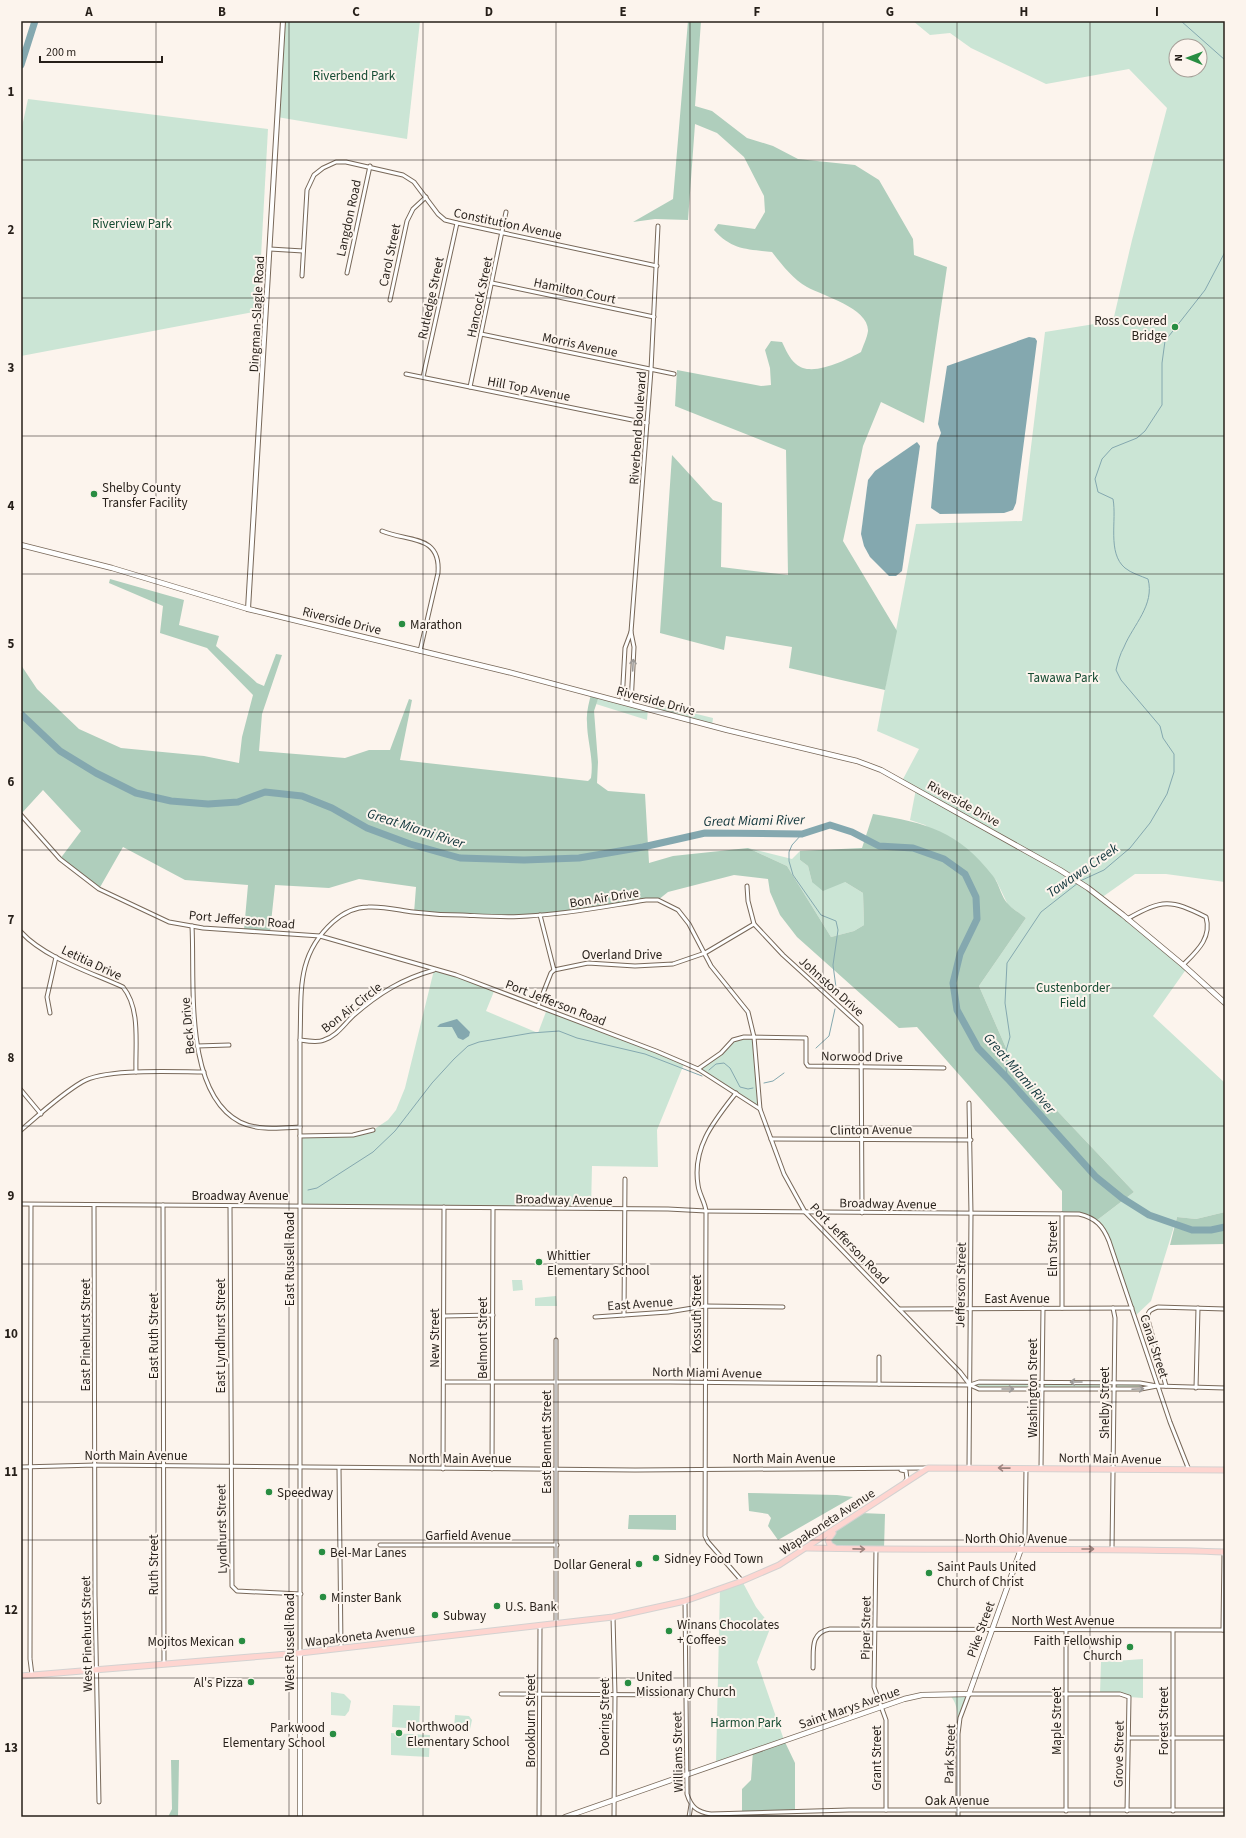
<svg xmlns="http://www.w3.org/2000/svg" width="1246" height="1838" font-family="'Source Sans 3',sans-serif">
<style>
.green{fill:#cbe5d5;fill-rule:evenodd}
.forest{fill:#afcebc}
.water{fill:#84a8af}
.lines{fill:none;stroke-linecap:round;stroke-linejoin:round}
.stream{stroke:#84a8af;stroke-width:1}
.river{stroke:#84a8af;stroke-width:7}
.minor-casing{stroke:#786859;stroke-width:5}
.tertiary-casing{stroke:#786859;stroke-width:6}
.secondary-casing{stroke:#786859;stroke-width:6}
.primary-casing{stroke:#d4d2d1;stroke-width:7}
.minor{stroke:#fff;stroke-width:3}
.tertiary{stroke:#fff;stroke-width:4}
.secondary{stroke:#fff;stroke-width:4.5}
.primary{stroke:#fed5d0;stroke-width:5}
.oneway{stroke:#9d9a98}
.oneway2{stroke:#9d837e}
.grid{fill:none;stroke:#261f19;stroke-width:1;stroke-opacity:0.55}
.poi-dot{fill:#288d42;stroke:#fcf4ed;stroke-width:1.5}
.labels{text-anchor:middle;stroke-width:4;stroke-linejoin:round;paint-order:stroke}
.park-label{font-size:13px;fill:#154b32;stroke:#fcf4ed}
.street-label{font-size:13px;fill:#261f19;stroke:#fcf4ed}
.poi-label{font-size:13px;fill:#261f19;stroke:#fcf4ed;text-anchor:start}
.water-label{font-size:14px;font-style:italic;fill:#0f343a;stroke:#fcf4ed}
.neatline{fill:none;stroke:#261f19;stroke-width:1.5}
.grid-label{font-size:13px;text-anchor:middle;font-weight:bold;fill:#261f19}
</style>
<rect width="100%" height="100%" fill="#fcf4ed"/>
<!-- green -->
<g class="green">
<path d="M283 21H420L407 139 277 117Z"/>
<path d="M913 21H1225V882L1166 874H1135L1101 898 1187 968 1153 1016 1225 1083V1212L1196 1219 1177 1217 1151 1301 1134 1317 1109 1241 1096 1221 1134 1192 1013 1064 979 986 1026 918 1008 905 996 880 925 825 910 820 916 789 902 781 919 749 877 731 916 524 1022 521 1045 332 1113 321 1132 240 1167 108 1129 69 1046 84 971 48 950 33 930 35ZM1176 46H1200V70H1176Z"/>
<path d="M28 99 268 129 258 311 21 356V131Z"/>
<path d="M599 696 648 709 647 720 596 704Z"/>
<path d="M656 704 713 718 712 726 655 711Z"/>
<path d="M748 848 792 859 800 851V860L808 866 812 882H845L863 893 864 925 854 931 831 937 787 866Z"/>
<path d="M434 970 456 975 495 989 486 1011 538 1033 547 1009 684 1064 657 1130 658 1167 592 1166 591 1209 299 1206 300 1136 353 1135 373 1130 388 1120 396 1110 405 1088Z"/>
<path d="M744 1037H754L760 1109 698 1069 721 1053 733 1040Z"/>
<path d="M512 1280H522L523 1290 513 1291Z"/>
<path d="M556 1296 557 1306H535V1298Z"/>
<path d="M979 1382H1114L1157 1386 1141 1389H979L970 1385Z"/>
<path d="M742 1581 756 1607 771 1626 757 1662 784 1740 716 1764 720 1589Z"/>
<path d="M1143 1659V1698L1129 1697 1125 1694H1100L1101 1662Z"/>
<path d="M331 1692 344 1694 351 1701 349 1711 345 1716 331 1715Z"/>
<path d="M948 1694H969L960 1718 958 1734C957 1720 960 1703 948 1694Z"/>
<path d="M393 1705 420 1706 419 1729 392 1727Z"/>
<path d="M455 1715 469 1716 472 1720 470 1729H454Z"/>
<path d="M391 1733 430 1735 429 1757 391 1755Z"/>
</g>
<!-- forest -->
<g class="forest">
<path d="M688 21H701L695 106 712 111 747 138 773 146 798 159 855 165 879 180 913 239 914 255 947 267 924 423 881 402 863 446 843 541 897 631 885 690 789 668 792 647 726 636 724 650 660 633 672 455 713 500 722 503 721 567 788 575 786 450 675 406 677 370 761 386 771 385 770 368 765 350 771 341 782 342C786 350 789 358 796 364 811 378 846 360 861 352 863 346 867 338 868 331 869 308 823 296 807 287 793 279 782 265 772 252 746 249 732 250 714 230L718 224 755 229 765 212 764 196 744 157 717 133 695 124 688 220 655 219 633 222 673 199Z"/>
<path d="M110 579 184 600 179 625 219 636 216 646 257 683 264 686 276 654 282 655 262 714 259 751 345 758 369 750H390L409 699 412 700 400 760 588 781 591 778C594 758 587 741 587 722 586 713 589 703 591 694L599 696 594 711 598 762 597 783 608 791 645 794 649 863 673 856 748 848 787 866 831 937 854 931 864 925 863 893 845 882 823 891 812 882 808 866 800 860V851L862 848 873 814C927 823 958 831 993 876 1000 885 1001 898 1009 905 1014 910 1021 914 1026 918L979 986 1013 1064 1134 1192 1096 1221 1088 1216 1062 1214V1191L917 1027 899 1028 797 937 780 915 770 892 768 879 734 875 668 892 658 900H646L527 916 414 913 416 887 359 879 329 888 275 885 270 932 244 930 248 885 185 880 123 847 99 889 60 859 81 831 43 790 21 814V665L37 689 79 729 121 748 204 756 239 763 242 737 253 695 207 648 160 633 163 606 109 583Z"/>
<path d="M1225 1212V1244L1170 1245 1177 1217 1196 1219Z"/>
<path d="M748 1493 837 1495 853 1497 778 1540 768 1526 771 1518 768 1514 749 1511Z"/>
<path d="M861 1513 885 1514 884 1549 832 1547 829 1538 836 1529Z"/>
<path d="M629 1515H676V1530L628 1529Z"/>
<path d="M784 1740 795 1763V1811L742 1813V1789L751 1780 753 1751Z"/>
<path d="M171 1760H179L178 1817H168L172 1809Z"/>
</g>
<!-- water -->
<g class="water">
<path d="M1029 337 1035 338 1037 341 1016 503 1013 510 1004 513 940 514 931 508 937 443 941 433 938 424 947 366Z"/>
<path d="M917 442 920 446 902 571 896 576H889L870 557 864 546 861 534 868 480 875 471Z"/>
<path d="M457 1019 470 1032 469 1036 463 1040 458 1038 452 1027H437L440 1024Z"/>
</g>
<g class="lines">
<!-- stream -->
<g class="stream">
<path d="M1181 21 1225 60"/>
<path d="M802 834 792 845 789 852V861L793 875 821 915 836 921 838 930 833 965 837 995"/>
<path d="M1080 881 1104 870 1130 848 1150 823 1167 794 1174 772V754L1163 738 1160 726 1121 680 1116 670C1118 662 1120 654 1124 647 1133 625 1155 605 1148 579 1141 576 1131 573 1125 568 1107 553 1117 520 1113 499L1098 492 1095 479 1102 459 1112 448 1137 438 1145 431 1162 405V363L1165 341 1205 290 1225 252"/>
<path d="M816 1048 829 1036 835 1009"/>
<path d="M709 1070 716 1064 724 1063 730 1068 740 1087 748 1089 753 1088"/>
<path d="M1008 1079 1004 1058 1010 1037 1005 1003 1007 963 1041 912 1078 883"/>
<path d="M764 1083 773 1081 784 1073"/>
<path d="M308 1190 317 1188 373 1152 395 1131 432 1083 454 1059 468 1046 479 1042 531 1033 559 1031 577 1038 645 1054 702 1076"/>
</g>
<!-- river -->
<g class="river">
<path d="M21 65 35 21"/>
<path d="M21 714 60 751 96 773 136 793 171 801 208 804 238 802 265 792 302 796 332 808 367 828 410 844 460 858 524 860 579 858 643 847 705 833 802 834 830 825 852 832 879 846 913 848 944 859 965 874 976 897 977 919 960 954 953 983 957 1010 978 1048 1008 1079 1096 1177 1122 1198 1149 1215 1192 1230H1211L1225 1227"/>
</g>
<!-- minor casing -->
<g class="minor-casing">
<g id="minor">
<path d="M270 249 303 251"/>
<path d="M347 273 370 166"/>
<path d="M302 276 307 190 314 175 323 168 336 162H346L403 175 414 182 438 214 445 220 457 223 657 266"/>
<path d="M492 283 654 317"/>
<path d="M390 300 407 221 413 209 426 197"/>
<path d="M481 334 674 374"/>
<path d="M406 374 647 423"/>
<path d="M423 377 457 223"/>
<path d="M470 387 506 212"/>
<path d="M382 531C408 542 441 534 438 573L420 651"/>
<path d="M631 632 651 370 658 226"/>
<path d="M622 702 625 648 631 632 634 647 631 704"/>
<path d="M21 815 60 859 99 889 169 922 203 928 320 936 456 975 656 1051 698 1069 760 1109 784 1174 805 1212 960 1372 970 1385"/>
<path d="M747 886 748 901 754 924 783 955 861 1026 862 1213"/>
<path d="M1127 919C1163 899 1170 899 1206 917 1212 938 1197 951 1183 965"/>
<path d="M192 926C195 981 183 1092 240 1122 258 1131 281 1128 300 1127"/>
<path d="M21 932C45 958 90 972 123 987 141 1009 135 1045 136 1072"/>
<path d="M554 970 588 963 635 966 673 964 705 953 754 924"/>
<path d="M538 1006 551 973 554 970 540 915"/>
<path d="M50 1013 47 997 56 957"/>
<path d="M300 1040C307 1041 318 1043 324 1040 337 1036 344 1024 354 1015 379 993 402 979 434 970"/>
<path d="M197 1046 229 1045"/>
<path d="M698 1069 721 1053 733 1040 744 1037 806 1038V1063L808 1066 944 1068"/>
<path d="M21 1090 41 1114"/>
<path d="M736 1093C714 1121 692 1147 698 1185 699 1194 705 1202 706 1211L705 1536 708 1542 742 1581"/>
<path d="M21 1130C40 1114 60 1095 82 1082 105 1068 175 1072 204 1072"/>
<path d="M300 1136 353 1135 373 1130"/>
<path d="M771 1139 971 1140"/>
<path d="M21 1204 668 1209 706 1211 1079 1214C1096 1218 1103 1226 1109 1241L1170 1422 1189 1470"/>
<path d="M31 1205 30 1659 32 1675"/>
<path d="M94 1205 95 1596 99 1802"/>
<path d="M163 1205 164 1664"/>
<path d="M230 1206 232 1586 237 1591 301 1594"/>
<path d="M1062 1214V1308"/>
<path d="M899 1309 1132 1308"/>
<path d="M624 1315 625 1179"/>
<path d="M444 1316 493 1315"/>
<path d="M595 1317 668 1312 705 1306 783 1307"/>
<path d="M556 1340V1624"/>
<path d="M444 1382H670L970 1385 979 1389H1141L1157 1386"/>
<path d="M879 1384V1357"/>
<path d="M970 1385 979 1382 1140 1383 1157 1386 1225 1388"/>
<path d="M1166 1386 1148 1320C1147 1311 1150 1310 1158 1307L1225 1309"/>
<path d="M1196 1388 1198 1308"/>
<path d="M21 1467 96 1465 635 1470 927 1468"/>
<path d="M339 1468 341 1648"/>
<path d="M969 1468 971 1214 969 1103"/>
<path d="M1041 1468 1043 1308"/>
<path d="M443 1469 444 1207"/>
<path d="M492 1469 493 1208"/>
<path d="M901 1470 906 1471 907 1479 905 1482"/>
<path d="M380 1545H557"/>
<path d="M876 1549 874 1687 886 1720V1810"/>
<path d="M1021 1549 1025 1537 1026 1469"/>
<path d="M1112 1549 1115 1318 1113 1308"/>
<path d="M685 1601 687 1794C691 1807 697 1812 711 1814L849 1810H1225"/>
<path d="M613 1617 615 1695 614 1817"/>
<path d="M1223 1630 1224 1552"/>
<path d="M300 1653V1040C302 994 295 956 333 922 342 914 355 907 368 907 383 906 398 910 413 912 429 914 446 915 462 915 483 916 506 918 528 916 568 914 607 906 646 900H658L678 910 689 924 711 966 748 1012 754 1037 760 1109"/>
<path d="M813 1668C814 1651 809 1633 830 1629L1225 1630"/>
<path d="M501 1694 686 1695"/>
<path d="M1129 1738H1225"/>
<path d="M1066 1811V1630"/>
<path d="M1173 1811V1631"/>
<path d="M539 1817 540 1626"/>
<path d="M689 1817 691 1805"/>
<path d="M958 1817V1734L960 1718 969 1694H1120L1129 1697 1127 1811"/>
</g>
</g>
<!-- tertiary casing -->
<g class="tertiary-casing">
<path id="tertiary" d="M248 609 283 21"/>
</g>
<!-- secondary casing -->
<g class="secondary-casing">
<g id="secondary">
<path d="M21 545 112 568 248 609 508 672 727 730 857 761 881 770 1060 870 1088 888 1123 915 1183 965 1225 1003"/>
<path d="M300 1817V1653"/>
<path d="M565 1817 904 1699 922 1695 969 1694 1021 1549"/>
</g>
</g>
<!-- primary casing -->
<g class="primary-casing">
<g id="primary">
<path d="M833 1533 828 1540 830 1545 835 1548"/>
<path d="M807 1548C947 1551 1086 1547 1225 1552"/>
<path d="M21 1676 300 1653 613 1617 685 1601 742 1581 779 1565 928 1468 1225 1470"/>
</g>
</g>
<!-- minor -->
<use href="#minor" class="minor"/>
<!-- tertiary -->
<use href="#tertiary" class="tertiary"/>
<!-- secondary -->
<use href="#secondary" class="secondary"/>
<!-- primary -->
<use href="#primary" class="primary"/>
</g>
<!-- one-way arrows -->
<defs><path id="oneway-shaft" d="M-6 0H5M1.5-3L5.5 0L1.5 3" fill="none" stroke-width="1.6" stroke-linecap="round" stroke-linejoin="round"/></defs>
<g class="oneway">
<use href="#oneway-shaft" transform="translate(633 665) rotate(-87)"/>
<use href="#oneway-shaft" transform="translate(1076 1382) rotate(180)"/>
<use href="#oneway-shaft" transform="translate(1008 1389)"/>
<use href="#oneway-shaft" transform="translate(1138 1389) rotate(-3)"/>
</g>
<g class="oneway2">
<use href="#oneway-shaft" transform="translate(1004 1468) rotate(-179)"/>
<use href="#oneway-shaft" transform="translate(859 1549) rotate(1)"/>
<use href="#oneway-shaft" transform="translate(1088 1549)"/>
</g>
<!-- grid -->
<path class="grid" d="M156 21V1817M289 21V1817M423 21V1817M556 21V1817M690 21V1817M823 21V1817M957 21V1817M1090 21V1817M21 160H1225M21 298H1225M21 436H1225M21 574H1225M21 712H1225M21 850H1225M21 988H1225M21 1126H1225M21 1264H1225M21 1402H1225M21 1540H1225M21 1678H1225"/>
<!-- markers -->
<g class="poi-dot">
<circle cx="1175" cy="327" r="4"/>
<circle cx="94" cy="494" r="4"/>
<circle cx="402" cy="624" r="4"/>
<circle cx="539" cy="1262" r="4"/>
<circle cx="269" cy="1492" r="4"/>
<circle cx="322" cy="1552" r="4"/>
<circle cx="656" cy="1558" r="4"/>
<circle cx="639" cy="1564" r="4"/>
<circle cx="929" cy="1573" r="4"/>
<circle cx="323" cy="1597" r="4"/>
<circle cx="497" cy="1606" r="4"/>
<circle cx="435" cy="1615" r="4"/>
<circle cx="669" cy="1631" r="4"/>
<circle cx="242" cy="1641" r="4"/>
<circle cx="1130" cy="1647" r="4"/>
<circle cx="251" cy="1682" r="4"/>
<circle cx="628" cy="1683" r="4"/>
<circle cx="399" cy="1733" r="4"/>
<circle cx="333" cy="1734" r="4"/>
</g>
<g class="labels">
<!-- park labels -->
<g class="park-label">
<text x="354" y="80">Riverbend Park</text>
<text x="132" y="228">Riverview Park</text>
<text x="1063" y="682">Tawawa Park</text>
<text x="1073" y="992">Custenborder<tspan x="1073" dy="15">Field</tspan></text>
<text x="746" y="1727">Harmon Park</text>
</g>
<!-- street labels -->
<g class="street-label">
<text transform="translate(348 218) rotate(-78)" y="5">Langdon Road</text>
<text transform="translate(508 223) rotate(12)" y="5">Constitution Avenue</text>
<text transform="translate(389 255) rotate(-78)" y="5">Carol Street</text>
<text transform="translate(575 290) rotate(12)" y="5">Hamilton Court</text>
<text transform="translate(479 297) rotate(-78)" y="5">Hancock Street</text>
<text transform="translate(430 298) rotate(-78)" y="5">Rutledge Street</text>
<text transform="translate(256 314) rotate(-87)" y="5">Dingman-Slagle Road</text>
<text transform="translate(580 344) rotate(12)" y="5">Morris Avenue</text>
<text transform="translate(529 388) rotate(11)" y="5">Hill Top Avenue</text>
<text transform="translate(637 428) rotate(-86)" y="5">Riverbend Boulevard</text>
<text transform="translate(342 620) rotate(14)" y="5">Riverside Drive</text>
<text transform="translate(656 700) rotate(15)" y="5">Riverside Drive</text>
<text transform="translate(964 803) rotate(29)" y="5">Riverside Drive</text>
<text transform="translate(604 897) rotate(-9)" y="5">Bon Air Drive</text>
<text transform="translate(242 919) rotate(5)" y="5">Port Jefferson Road</text>
<text x="622" y="959">Overland Drive</text>
<text transform="translate(92 962) rotate(25)" y="5">Letitia Drive</text>
<text transform="translate(832 986) rotate(42)" y="5">Johnston Drive</text>
<text transform="translate(556 1002) rotate(21)" y="5">Port Jefferson Road</text>
<text transform="translate(351 1007) rotate(-38)" y="5">Bon Air Circle</text>
<text transform="translate(187 1026) rotate(-95)" y="5">Beck Drive</text>
<text transform="translate(862 1056) rotate(1)" y="5">Norwood Drive</text>
<text transform="translate(871 1129) rotate(-1)" y="5">Clinton Avenue</text>
<text x="240" y="1200">Broadway Avenue</text>
<text transform="translate(564 1199) rotate(1)" y="5">Broadway Avenue</text>
<text transform="translate(888 1203) rotate(1)" y="5">Broadway Avenue</text>
<text transform="translate(850 1243) rotate(46)" y="5">Port Jefferson Road</text>
<text transform="translate(1052 1249) rotate(-90)" y="5">Elm Street</text>
<text transform="translate(289 1259) rotate(-90)" y="5">East Russell Road</text>
<text transform="translate(960 1285) rotate(-89)" y="5">Jefferson Street</text>
<text x="1017" y="1303">East Avenue</text>
<text transform="translate(640 1303) rotate(-4)" y="5">East Avenue</text>
<text transform="translate(696 1314) rotate(-90)" y="5">Kossuth Street</text>
<text transform="translate(85 1335) rotate(-90)" y="5">East Pinehurst Street</text>
<text transform="translate(153 1336) rotate(-90)" y="5">East Ruth Street</text>
<text transform="translate(220 1336) rotate(-90)" y="5">East Lyndhurst Street</text>
<text transform="translate(434 1338) rotate(-90)" y="5">New Street</text>
<text transform="translate(482 1338) rotate(-90)" y="5">Belmont Street</text>
<text transform="translate(1155 1346) rotate(72)" y="5">Canal Street</text>
<text transform="translate(707 1372) rotate(1)" y="5">North Miami Avenue</text>
<text transform="translate(1032 1388) rotate(-90)" y="5">Washington Street</text>
<text transform="translate(1104 1403) rotate(-90)" y="5">Shelby Street</text>
<text transform="translate(546 1442) rotate(-90)" y="5">East Bennett Street</text>
<text x="136" y="1460">North Main Avenue</text>
<text x="460" y="1463">North Main Avenue</text>
<text x="784" y="1463">North Main Avenue</text>
<text transform="translate(1110 1458) rotate(1)" y="5">North Main Avenue</text>
<text transform="translate(827 1521) rotate(-33)" y="5">Wapakoneta Avenue</text>
<text transform="translate(221 1529) rotate(-91)" y="5">Lyndhurst Street</text>
<text x="468" y="1540">Garfield Avenue</text>
<text x="1016" y="1543">North Ohio Avenue</text>
<text transform="translate(153 1565) rotate(-90)" y="5">Ruth Street</text>
<text x="1063" y="1625">North West Avenue</text>
<text transform="translate(865 1628) rotate(-89)" y="5">Piper Street</text>
<text transform="translate(980 1629) rotate(-70)" y="5">Pike Street</text>
<text transform="translate(86 1634) rotate(-91)" y="5">West Pinehurst Street</text>
<text transform="translate(360 1635) rotate(-7)" y="5">Wapakoneta Avenue</text>
<text transform="translate(289 1642) rotate(-90)" y="5">West Russell Road</text>
<text transform="translate(849 1707) rotate(-19)" y="5">Saint Marys Avenue</text>
<text transform="translate(604 1717) rotate(-90)" y="5">Doering Street</text>
<text transform="translate(530 1721) rotate(-90)" y="5">Brookburn Street</text>
<text transform="translate(1056 1721) rotate(-90)" y="5">Maple Street</text>
<text transform="translate(1163 1721) rotate(-90)" y="5">Forest Street</text>
<text transform="translate(677 1752) rotate(-91)" y="5">Williams Street</text>
<text transform="translate(949 1754) rotate(-88)" y="5">Park Street</text>
<text transform="translate(1118 1754) rotate(-89)" y="5">Grove Street</text>
<text transform="translate(876 1758) rotate(-90)" y="5">Grant Street</text>
<text x="957" y="1805">Oak Avenue</text>
</g>
<!-- poi labels -->
<g class="poi-label">
<text x="1167" y="325" text-anchor="end">Ross Covered<tspan x="1167" dy="15">Bridge</tspan></text>
<text x="102" y="492">Shelby County<tspan x="102" dy="15">Transfer Facility</tspan></text>
<text x="410" y="629">Marathon</text>
<text x="547" y="1260">Whittier<tspan x="547" dy="15">Elementary School</tspan></text>
<text x="277" y="1497">Speedway</text>
<text x="330" y="1557">Bel-Mar Lanes</text>
<text x="664" y="1563">Sidney Food Town</text>
<text x="631" y="1569" text-anchor="end">Dollar General</text>
<text x="937" y="1571">Saint Pauls United<tspan x="937" dy="15">Church of Christ</tspan></text>
<text x="331" y="1602">Minster Bank</text>
<text x="505" y="1611">U.S. Bank</text>
<text x="443" y="1620">Subway</text>
<text x="677" y="1629">Winans Chocolates<tspan x="677" dy="15">+ Coffees</tspan></text>
<text x="1122" y="1645" text-anchor="end">Faith Fellowship<tspan x="1122" dy="15">Church</tspan></text>
<text x="234" y="1646" text-anchor="end">Mojitos Mexican</text>
<text x="636" y="1681">United<tspan x="636" dy="15">Missionary Church</tspan></text>
<text x="243" y="1687" text-anchor="end">Al's Pizza</text>
<text x="407" y="1731">Northwood<tspan x="407" dy="15">Elementary School</tspan></text>
<text x="325" y="1732" text-anchor="end">Parkwood<tspan x="325" dy="15">Elementary School</tspan></text>
</g>
<!-- water labels -->
<g class="water-label">
<text transform="translate(754 820) rotate(-1)" y="5">Great Miami River</text>
<text transform="translate(416 828) rotate(18)" y="5">Great Miami River</text>
<text transform="translate(1082 870) rotate(-35)" y="5">Tawawa Creek</text>
<text transform="translate(1020 1073) rotate(49)" y="5">Great Miami River</text>
</g>
</g>
<!-- border -->
<rect width="1246" height="1838" fill="none" stroke="#fcf4ed" stroke-width="44"/>
<!-- north arrow -->
<g transform="translate(1188 58) rotate(271)"><circle r="19" fill="#fcf4ed" stroke="#a69f98"/>
<path d="M0-3L7 15L0 10L-7 15Z" fill="#288d42"/>
<text y="-6" font-size="11" font-weight="bold" text-anchor="middle" fill="#261f19">N</text>
</g>
<!-- scale -->
<path d="M40 56v6h122v-6" fill="none" stroke="#261f19" stroke-width="2"/>
<text x="46" y="56" font-size="12" fill="#261f19" stroke="#fcf4ed" stroke-width="3" paint-order="stroke">200 m</text>
<rect x="22" y="22" width="1202" height="1794" class="neatline"/>
<g class="grid-label">
<text x="89" y="16">A</text>
<text x="222" y="16">B</text>
<text x="356" y="16">C</text>
<text x="489" y="16">D</text>
<text x="623" y="16">E</text>
<text x="757" y="16">F</text>
<text x="890" y="16">G</text>
<text x="1024" y="16">H</text>
<text x="1157" y="16">I</text>
<text x="11" y="96">1</text>
<text x="11" y="234">2</text>
<text x="11" y="372">3</text>
<text x="11" y="510">4</text>
<text x="11" y="648">5</text>
<text x="11" y="786">6</text>
<text x="11" y="924">7</text>
<text x="11" y="1062">8</text>
<text x="11" y="1200">9</text>
<text x="11" y="1338">10</text>
<text x="11" y="1476">11</text>
<text x="11" y="1614">12</text>
<text x="11" y="1752">13</text>
</g>
</svg>
